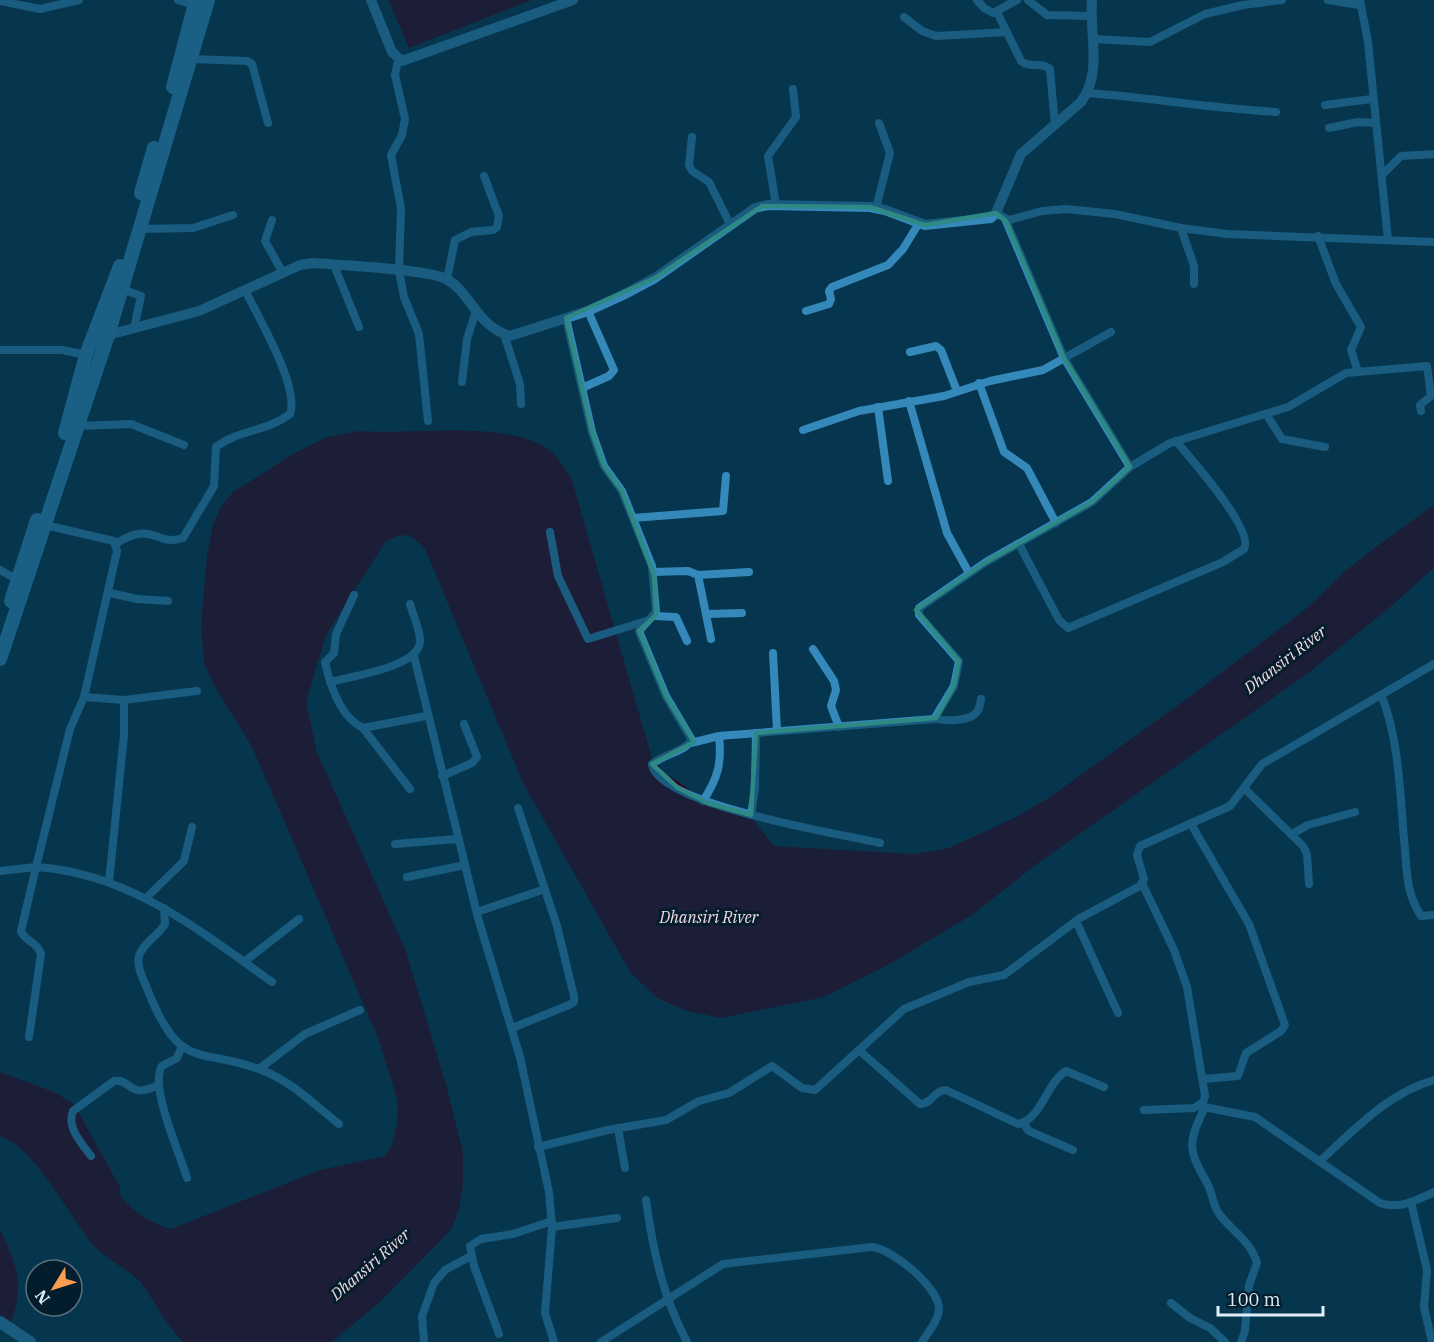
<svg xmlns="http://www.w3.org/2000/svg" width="1434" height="1342" font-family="'IBM Plex Serif',serif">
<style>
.water{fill:#39001b}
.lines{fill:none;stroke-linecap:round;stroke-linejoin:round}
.minor{stroke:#3489ba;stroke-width:8}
.tertiary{stroke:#3489ba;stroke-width:10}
.secondary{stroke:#3489ba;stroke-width:12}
.primary{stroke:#3493c8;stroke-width:14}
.marked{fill:none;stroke:#2e8883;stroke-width:4.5;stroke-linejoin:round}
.labels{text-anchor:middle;stroke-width:6;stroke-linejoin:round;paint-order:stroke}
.water-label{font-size:16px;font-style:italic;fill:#f4dbe2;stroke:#031d2c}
</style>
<rect width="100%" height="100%" fill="#06364f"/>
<!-- water -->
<g class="water">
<path d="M388 0H532L409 48Z"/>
<path d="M358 431C411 435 495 421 542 445 557 453 564 467 572 480L652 758 665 773 693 792 751 817 774 846 915 854 949 848 1016 817 1050 797 1181 703 1307 608 1344 572 1373 549 1434 505V568L1389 608 1307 674 1037 864 972 915 888 965 824 997 721 1018 687 1011 657 998 630 972 524 785 425 549C410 534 405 531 386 541L326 635 306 702 317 752 406 951 447 1088 463 1152V1186L459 1210 452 1228 442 1239 380 1302 332 1342H183C164 1323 156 1303 141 1283 130 1270 108 1261 94 1246 73 1222 30 1140 0 1137V1072L54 1092 74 1104 121 1189 119 1194C135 1213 148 1222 171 1229L320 1170 385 1156 391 1147 397 1124 398 1102 379 1040 252 747 212 682 204 664 201 625 207 555 213 525 220 508 233 492 293 454 327 437Z"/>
<path d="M0 1229C17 1266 25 1282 11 1322L0 1314Z"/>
</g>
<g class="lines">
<!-- minor -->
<g class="minor">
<path d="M178 0 194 5"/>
<path d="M977 0 984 8 993 13 1017 0"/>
<path d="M1028 0 1047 15 1091 16"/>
<path d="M1328 0 1359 5"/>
<path d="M1360 0 1368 42 1388 240"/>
<path d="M0 1 40 9 79 0"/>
<path d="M997 12 1021 61C1030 69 1041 61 1050 69L1055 125"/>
<path d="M904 17 922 31 936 36 1007 32"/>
<path d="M1094 39 1150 42 1205 14 1243 5 1282 0"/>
<path d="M191 59 247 61 252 64 268 123"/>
<path d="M398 60 395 75 405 119 402 135 391 155 401 208 399 271 404 297 419 334 428 421"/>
<path d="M1088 93C1151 98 1213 108 1276 112"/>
<path d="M1325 105 1372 99"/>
<path d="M1329 128 1358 122 1375 123"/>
<path d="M692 137 689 165 692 171 709 182 730 224"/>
<path d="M1382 175 1401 156 1434 154"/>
<path d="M776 205 768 156 796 117 793 89"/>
<path d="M876 208 890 153 879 123"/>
<path d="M996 213 1009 220 1042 211 1066 209 1115 214 1181 228 1227 234 1434 242"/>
<path d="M272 220 265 241 283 273"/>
<path d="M1006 221 1064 358 1130 467"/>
<path d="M1181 228 1194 266V284"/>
<path d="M140 229 193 228 233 215"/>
<path d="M1318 236 1336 284 1361 327 1351 350 1358 372"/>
<path d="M334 265 359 327"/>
<path d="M447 279 455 240 471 232 493 230 497 227 499 216 484 176"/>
<path d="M122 289 141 296 134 328"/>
<path d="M806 311 829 304 831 299 829 291 832 287 888 265 903 249 919 223"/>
<path d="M566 318 592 432 604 466 622 491 652 566 656 612 639 631 666 696 692 740C684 752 664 754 652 764 657 805 842 834 880 843"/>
<path d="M504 334 520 384 521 404"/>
<path d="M0 350H62L86 355"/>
<path d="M910 352 936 346 941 350 957 391"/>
<path d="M462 382 467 339 476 311"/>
<path d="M979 383 1004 452 1027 468 1056 523"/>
<path d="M582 388 609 376 614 370 588 311"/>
<path d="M909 401 947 533 969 573"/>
<path d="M878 407 888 481"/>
<path d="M1266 414 1282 439 1325 447"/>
<path d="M77 426 131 424 184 445"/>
<path d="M803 430 859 411 944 396 990 381 1043 370 1111 332"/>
<path d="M633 518 723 511 726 476"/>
<path d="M550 532 558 576 588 639 646 621"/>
<path d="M117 543C154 520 156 547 183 538L214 486 216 447C238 430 268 431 290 414 300 387 258 317 245 290"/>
<path d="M1019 544 1059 620 1068 628 1223 562 1244 549C1255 530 1190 458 1176 441"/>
<path d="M0 570 16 579"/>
<path d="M653 572 688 571 698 575 711 639"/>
<path d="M698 575 749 572"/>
<path d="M110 593 137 599 168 601"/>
<path d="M354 595 336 634 334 653 325 662C330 685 340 717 363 728L426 716"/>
<path d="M706 614 742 613"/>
<path d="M654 616 676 617 687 641"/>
<path d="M813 649 834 681 836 690 831 706 839 727"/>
<path d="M773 653 777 731"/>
<path d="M414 656 478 918 520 1057 549 1192 552 1227 545 1313 554 1342"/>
<path d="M330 682C352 676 420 667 420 641 420 629 413 615 410 604"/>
<path d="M84 697 124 700"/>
<path d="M1382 697C1399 740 1400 793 1404 839 1407 867 1405 892 1421 916L1434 915"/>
<path d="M936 718C944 722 969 721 976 713 980 710 980 703 981 699"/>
<path d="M363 728 410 789"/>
<path d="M691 743 719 736 934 719 954 686 959 661 919 615V608L986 562 1092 502 1130 467 1170 443 1288 407 1346 373 1427 366 1431 396 1420 405 1421 411"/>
<path d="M442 776 472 763 477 757 464 724"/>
<path d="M1245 789 1303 846 1307 854 1309 884"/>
<path d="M703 801C718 778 722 763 719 736"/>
<path d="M751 815 755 789 756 733"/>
<path d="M1191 824 1249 924 1285 1025 1281 1031 1246 1053 1238 1076 1203 1079"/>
<path d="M1292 834 1308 825 1355 812"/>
<path d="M395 844 458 839"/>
<path d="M0 871 36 867 70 729 84 697 117 551 114 541 45 525"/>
<path d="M407 877 465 865"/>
<path d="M109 882 124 735V700L197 691"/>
<path d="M1142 883 1174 950 1187 987 1205 1096 1203 1102 1194 1108 1144 1110"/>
<path d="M146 898 184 861 192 827"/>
<path d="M164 908 165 924C158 936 143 943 139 956 136 969 146 984 150 996 182 1073 201 1046 264 1071 292 1082 316 1106 339 1124"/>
<path d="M477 912 545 889"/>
<path d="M1076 921 1118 1013"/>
<path d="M244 962 299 919"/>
<path d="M512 1028 569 1005 574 1002V996L557 926 518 808"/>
<path d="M29 1037 41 954C38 942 24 941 21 931L36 867C129 873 199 930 272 982"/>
<path d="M182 1046 177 1058 162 1066C149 1086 180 1154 187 1178"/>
<path d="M860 1051 920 1104C931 1105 934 1090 946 1090L1018 1124C1041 1120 1047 1082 1066 1071L1104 1087"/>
<path d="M259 1069 305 1034 360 1010"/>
<path d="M1199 1106 1255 1117 1380 1203C1400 1210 1416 1200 1434 1192"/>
<path d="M1205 1107C1187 1145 1188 1149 1208 1185 1213 1195 1213 1207 1220 1215 1234 1233 1250 1240 1257 1263L1249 1285 1245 1331 1241 1342"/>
<path d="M1023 1123 1029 1131 1073 1150"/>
<path d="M618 1128 625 1168"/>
<path d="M538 1147 608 1130 666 1120 699 1101 729 1093 772 1066 802 1088 815 1090 904 1009 969 982 1004 975 1080 918 1140 886 1144 879 1137 855 1140 846 1230 806 1262 764 1434 664"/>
<path d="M91 1156C82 1144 66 1127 73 1111L114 1081C133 1079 128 1100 158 1085"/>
<path d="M1320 1161C1353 1131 1389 1092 1434 1080"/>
<path d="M646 1200C653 1251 663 1297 687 1342"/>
<path d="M1411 1202 1427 1270 1424 1307 1432 1342"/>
<path d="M552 1227 617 1218"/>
<path d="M1171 1303 1190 1318 1210 1328 1225 1342"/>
<path d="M499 1334 474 1266 470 1246 481 1239 513 1234 552 1221"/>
<path d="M424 1342 422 1316 434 1283 445 1270 471 1256"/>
<path d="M601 1342 723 1264 872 1247C893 1249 938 1287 939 1308 939 1320 928 1332 922 1342"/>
</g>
<!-- tertiary -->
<g class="tertiary">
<path d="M371 0 392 52 402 61 573 0"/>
<path d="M108 335 199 311 300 265 313 263C338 265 428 269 446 279 471 292 476 326 510 336L588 311 623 295 655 278 755 208 768 205 870 207 885 210 925 225 991 218 996 213 1021 154 1081 102C1103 72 1089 34 1092 0"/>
</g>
<!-- secondary -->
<path class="secondary" d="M0 1322 30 1342"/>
<!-- primary -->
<g class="primary">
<path d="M173 87 196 0"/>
<path d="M141 193 154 148"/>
<path d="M65 433 86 355 120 266"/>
<path d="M11 601 37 520"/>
<path d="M0 659 108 335 208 0"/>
</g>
</g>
<!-- marked area -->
<path d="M0 0H1434V1342H0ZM762 206 870 207 925 225 996 213 1006 221 1064 358 1130 467 1092 502 986 562 916 610 959 661 954 686 936 718 756 733 751 815 708 803 678 788 652 764 694 742 666 696 639 631 656 615 654 575 622 491 604 466 592 432 566 318 655 278Z" fill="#06364f" fill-opacity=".55" fill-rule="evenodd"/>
<path class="marked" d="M762 206 870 207 925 225 996 213 1006 221 1064 358 1130 467 1092 502 986 562 916 610 959 661 954 686 936 718 756 733 751 815 708 803 678 788 652 764 694 742 666 696 639 631 656 615 654 575 622 491 604 466 592 432 566 318 655 278Z"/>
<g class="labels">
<!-- water labels -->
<g class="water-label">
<text transform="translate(1285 659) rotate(-38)" y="6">Dhansiri River</text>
<text x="709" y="923">Dhansiri River</text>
<text transform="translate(370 1264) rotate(-41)" y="6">Dhansiri River</text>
</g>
</g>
<!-- north arrow -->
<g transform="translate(54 1288) rotate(232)"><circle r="28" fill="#031d2c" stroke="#5b717e" stroke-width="1.5"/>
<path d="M0-4.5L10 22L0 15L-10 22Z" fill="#fb9e51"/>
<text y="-9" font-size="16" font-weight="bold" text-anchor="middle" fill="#dfeef9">N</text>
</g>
<!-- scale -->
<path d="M1218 1306v9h105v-9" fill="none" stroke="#dfeef9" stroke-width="3"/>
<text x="1227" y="1306" font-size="18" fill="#dfeef9" stroke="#031d2c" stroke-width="4.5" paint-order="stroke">100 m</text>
</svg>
